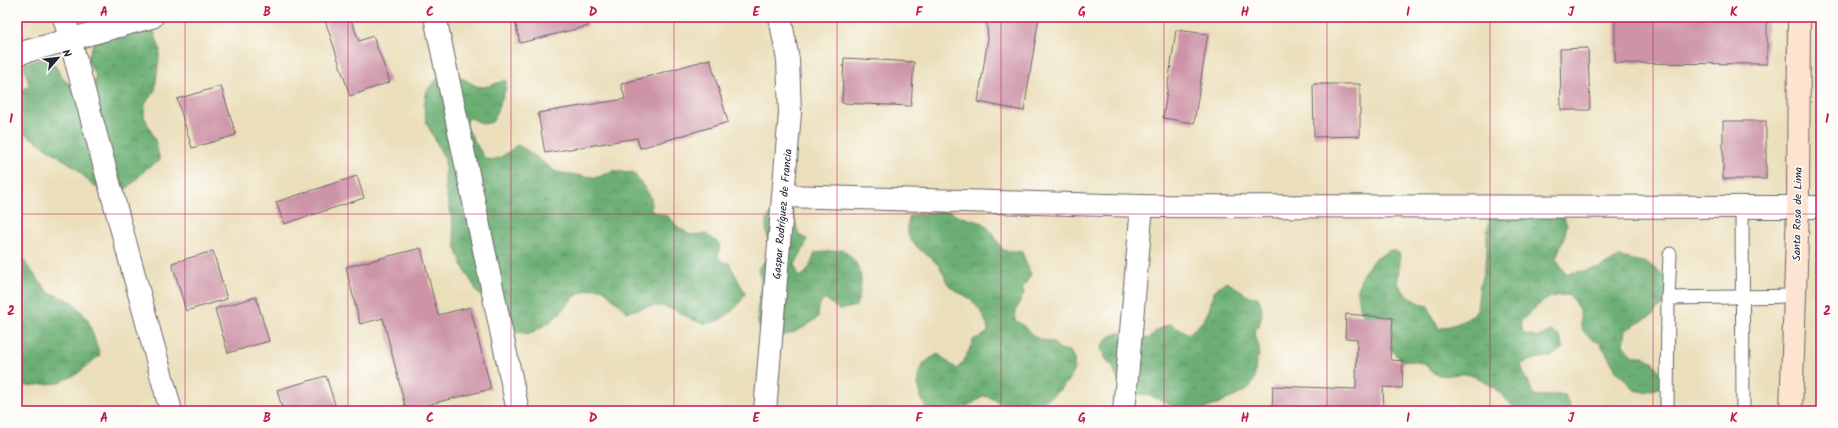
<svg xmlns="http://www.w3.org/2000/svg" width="1838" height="428" font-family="Kalam,sans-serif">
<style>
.forest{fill:url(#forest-crowns);stroke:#476857}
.building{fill:#cd94a7}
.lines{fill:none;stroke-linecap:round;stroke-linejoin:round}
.lane-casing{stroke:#686468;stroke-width:15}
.street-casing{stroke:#686468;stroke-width:24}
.secondary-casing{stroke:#686468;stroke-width:24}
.lane{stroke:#fff;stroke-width:13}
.street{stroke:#fff;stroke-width:22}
.secondary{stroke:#fde4d1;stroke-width:22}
.grid{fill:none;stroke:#c2185b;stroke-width:1;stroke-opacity:0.55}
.labels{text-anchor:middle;stroke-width:3;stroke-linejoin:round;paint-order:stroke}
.street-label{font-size:11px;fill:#22223b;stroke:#fdfcf7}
.neatline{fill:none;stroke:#c2185b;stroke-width:1.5}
.grid-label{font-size:13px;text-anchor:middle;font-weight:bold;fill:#c2185b}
</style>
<defs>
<pattern id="forest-crowns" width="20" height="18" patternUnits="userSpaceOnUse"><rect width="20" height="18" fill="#6caf73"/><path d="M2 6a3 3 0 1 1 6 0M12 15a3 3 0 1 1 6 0" fill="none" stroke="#588e60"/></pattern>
</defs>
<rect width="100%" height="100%" fill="#fdfcf7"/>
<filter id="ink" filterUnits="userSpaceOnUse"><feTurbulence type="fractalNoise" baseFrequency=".025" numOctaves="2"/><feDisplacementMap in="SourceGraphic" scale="8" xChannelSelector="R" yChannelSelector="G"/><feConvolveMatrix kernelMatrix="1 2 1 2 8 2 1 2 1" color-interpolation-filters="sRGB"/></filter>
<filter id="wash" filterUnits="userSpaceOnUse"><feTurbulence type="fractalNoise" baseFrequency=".012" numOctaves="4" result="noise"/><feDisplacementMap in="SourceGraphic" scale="16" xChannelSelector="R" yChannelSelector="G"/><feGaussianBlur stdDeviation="0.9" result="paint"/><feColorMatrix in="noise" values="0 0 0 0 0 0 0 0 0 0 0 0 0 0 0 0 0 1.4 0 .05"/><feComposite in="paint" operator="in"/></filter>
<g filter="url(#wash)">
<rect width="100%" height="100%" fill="#ebdfbb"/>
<!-- forest -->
<g class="forest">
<path d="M149 19 160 49 155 90 145 104 144 116 155 140 160 161 147 168 129 187 112 197 89 182 75 167 24 133 17 139V93L29 86 24 64 41 59 54 64 63 79 78 91 94 84 96 76 87 60 99 28Z"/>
<path d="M451 73C463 75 472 88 484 87 491 86 499 82 506 80 507 91 503 95 499 105 496 112 498 113 492 122L484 124 468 117 466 126 485 159C499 162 507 153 517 145 531 151 542 163 555 171 558 173 595 178 598 177 603 176 607 172 612 171 619 170 626 174 633 172L651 197V211L668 216 678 227 690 235 706 234 720 244 718 258 722 262 729 263 745 293C741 303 736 308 728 314 699 337 689 310 660 306 649 305 638 309 627 312L602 288C571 289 570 306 551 321 544 326 536 330 529 334L510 331 491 303 478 293 463 267 456 248 452 219 445 187V159L426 122 424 106 427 90 437 79Z"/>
<path d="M1492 204 1557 205 1567 224 1565 234 1556 258 1566 274 1600 268 1619 257 1648 263 1673 283 1668 301 1656 310 1654 314 1626 330 1624 346 1634 356H1644L1654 363 1663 376 1659 388 1644 392 1635 390 1616 370 1600 343 1593 340 1584 332 1581 327 1580 312 1571 296C1547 291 1536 308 1520 322L1524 334 1539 337 1551 331 1560 337 1563 348 1550 357 1534 359 1521 364 1523 372 1534 395C1544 397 1554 394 1565 395L1572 411H1517C1504 396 1487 378 1465 374 1455 373 1442 379 1432 372 1429 370 1427 366 1424 363L1401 360 1394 353 1367 320 1359 306 1357 294 1362 275 1375 258 1391 250 1399 253C1402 261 1398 269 1398 278 1397 292 1417 303 1428 306L1439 329 1459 323 1474 315 1477 309 1480 285 1487 257V235Z"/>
<path d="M775 208 792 211 799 235 807 239 804 248 795 264 798 275 800 277C810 271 811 263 815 253L843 250C864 265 864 283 856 306L839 310 826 299C818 303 819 309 818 317 805 329 764 352 758 321 755 307 761 299 761 287 762 268 750 272 771 257 771 237 758 223 775 208Z"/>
<path d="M937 211H949L958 216 983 223 993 234 1003 250 1022 252 1031 275 1022 289 1024 293 1016 310 1015 321C1024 323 1028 333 1036 337 1041 341 1048 340 1053 343 1056 345 1058 348 1060 349 1064 351 1069 349 1071 353 1088 379 1035 412 1015 410 1007 410 1000 402 993 399 990 397 985 396 982 396 971 409 945 411 929 411 922 403 921 398 919 389 915 371 922 362 938 354L957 369 964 361 974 339 981 337 988 332C989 322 977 305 969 298 963 294 956 292 951 287 945 282 944 272 939 266 925 249 899 244 910 216Z"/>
<path d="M17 246 26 264 48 292 73 302 88 320 100 355 77 374 58 383 25 386 17 379Z"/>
<path d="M1227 282 1243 292 1247 296 1258 297C1263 306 1264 323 1254 330 1256 338 1261 348 1259 356 1258 360 1257 356 1256 361 1255 367 1256 373 1254 379 1251 391 1236 396 1226 400 1214 405 1205 411 1191 411 1168 410 1150 386 1129 397L1117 379 1113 367 1105 358 1101 349C1108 329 1133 329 1148 339L1156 331 1171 323 1177 329H1181L1188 334C1194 330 1202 323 1206 316 1215 301 1207 290 1227 282Z"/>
</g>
<g id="blocks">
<!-- building -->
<g class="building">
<path d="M324 17H350L359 41 373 36 390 82 350 96Z"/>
<path d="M514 17H587L588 26 520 43Z"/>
<path d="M986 17H1039L1024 111 978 102 988 38Z"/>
<path d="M1615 17H1767V64L1615 63Z"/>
<path d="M1176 30 1208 34 1194 123 1163 118Z"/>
<path d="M1588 48 1590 110H1561L1560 49Z"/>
<path d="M844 58 914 62 911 106 842 103Z"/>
<path d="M710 59 728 122 640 148 637 138 545 153 538 113 625 99 621 84Z"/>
<path d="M1313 84H1360V136L1314 137Z"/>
<path d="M221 86 236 135 192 148 177 99Z"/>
<rect x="1723" y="121" width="43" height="58"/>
<path d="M357 176 364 198 284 224 276 202Z"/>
<path d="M421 248 438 315 470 307 491 389 406 410 383 318 360 324 346 267Z"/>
<path d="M213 251 227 299 186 311 172 263Z"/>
<path d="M256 297 269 341 228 353 215 309Z"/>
<path d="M1346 314 1393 318 1390 360 1403 361 1402 388 1383 387 1384 411H1272L1273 386 1356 389 1357 339 1345 338Z"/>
<path d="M326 376 337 411H283L277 390Z"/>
</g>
</g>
</g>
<g filter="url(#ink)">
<use href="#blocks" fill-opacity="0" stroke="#686468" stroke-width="1"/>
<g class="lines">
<!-- lane casing -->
<g class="lane-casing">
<g id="lane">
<path d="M1742 207 1743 411"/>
<path d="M1668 298 1795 296"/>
<path d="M1667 411 1668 298 1670 254"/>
</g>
</g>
<!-- street casing -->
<g class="street-casing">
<g id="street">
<path d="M64 17 171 411"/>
<path d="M435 17 518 411"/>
<path d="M17 54 152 17"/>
<path d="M784 196 1142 206 1821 207"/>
<path d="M765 411 790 113 788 60 780 17"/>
<path d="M1124 411 1142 206"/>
</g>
</g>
<!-- secondary casing -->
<g class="secondary-casing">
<path id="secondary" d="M1791 411 1798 208 1799 17"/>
</g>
<!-- lane -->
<use href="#lane" class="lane"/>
<!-- street -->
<use href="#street" class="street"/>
<!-- secondary -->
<use href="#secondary" class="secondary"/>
</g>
</g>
<!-- grid -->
<path class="grid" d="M185 17V411M348 17V411M511 17V411M674 17V411M837 17V411M1001 17V411M1164 17V411M1327 17V411M1490 17V411M1653 17V411M17 214H1821"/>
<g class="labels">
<!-- street labels -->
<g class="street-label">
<text transform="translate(782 214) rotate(-85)" y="4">Gaspar Rodríguez de Francia</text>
<text transform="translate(1797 214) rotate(-89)" y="4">Santa Rosa de Lima</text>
</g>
</g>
<!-- margin -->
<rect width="1838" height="428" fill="none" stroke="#fdfcf7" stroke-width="44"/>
<!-- north arrow -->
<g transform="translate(58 58) rotate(62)" stroke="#fdfcf7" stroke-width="3" paint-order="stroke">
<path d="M0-3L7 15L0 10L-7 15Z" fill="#22223b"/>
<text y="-6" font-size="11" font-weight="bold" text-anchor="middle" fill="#22223b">N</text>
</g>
<rect x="22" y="22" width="1794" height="384" class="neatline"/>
<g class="grid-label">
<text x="104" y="16">A</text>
<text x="267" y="16">B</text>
<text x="430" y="16">C</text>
<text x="593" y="16">D</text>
<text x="756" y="16">E</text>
<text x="919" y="16">F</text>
<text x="1082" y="16">G</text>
<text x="1245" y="16">H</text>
<text x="1408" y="16">I</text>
<text x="1571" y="16">J</text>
<text x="1734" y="16">K</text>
<text x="11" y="123">1</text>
<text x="1827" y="123">1</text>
<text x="11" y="315">2</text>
<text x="1827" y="315">2</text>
<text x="104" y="422">A</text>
<text x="267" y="422">B</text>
<text x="430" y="422">C</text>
<text x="593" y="422">D</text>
<text x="756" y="422">E</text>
<text x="919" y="422">F</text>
<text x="1082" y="422">G</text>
<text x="1245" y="422">H</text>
<text x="1408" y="422">I</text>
<text x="1571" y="422">J</text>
<text x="1734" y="422">K</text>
</g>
</svg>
